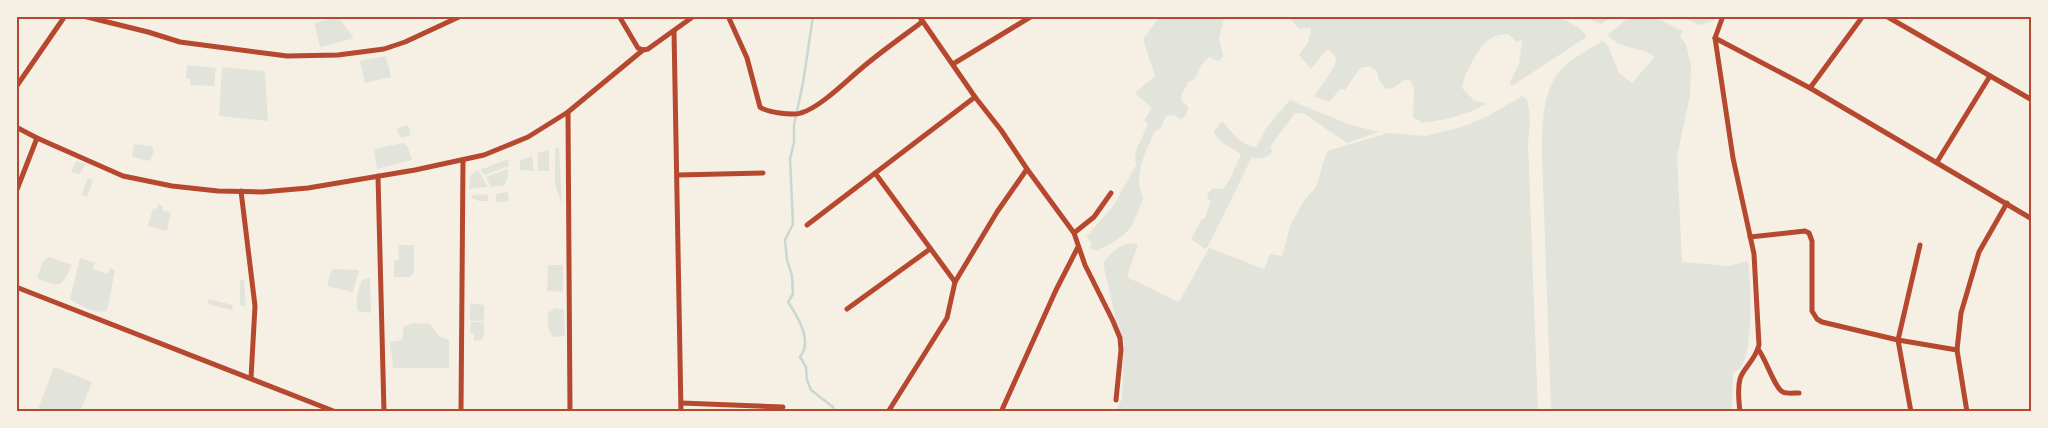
<svg xmlns="http://www.w3.org/2000/svg" width="2048" height="428" font-family="'Source Serif 4',serif">
<style>
.green{fill:#e2e4dc}
.lines{fill:none;stroke-linecap:round;stroke-linejoin:round}
.stream{stroke:#c9d6d2;stroke-width:2.5}
.minor{stroke:#b5482f;stroke-width:5}
.neatline{fill:none;stroke:#b5482f;stroke-width:2}
</style>
<rect width="100%" height="100%" fill="#f6efe4"/>
<!-- green -->
<g class="green">
<path d="M1157 16H1225L1219 38 1223 56 1218 61 1209 57 1202 64 1193 81H1189L1181 95 1182 101 1189 108 1185 116 1181 119 1174 115 1166 116 1160 129 1155 131C1145 153 1133 175 1143 198 1131 232 1129 234 1097 251L1090 248 1092 243 1086 237 1114 205 1136 165 1135 153 1148 124 1144 120 1152 108 1135 93 1155 76 1143 39 1157 20Z"/>
<path d="M1288 16H1558L1579 28 1586 35 1585 38 1512 86 1510 83 1519 64 1522 40 1516 42 1509 34C1501 34 1492 36 1486 42 1477 50 1463 76 1462 88L1474 100 1487 104C1465 115 1446 120 1422 123L1413 117 1414 88 1411 81 1406 79 1393 88 1386 89 1379 80 1377 71 1370 66 1360 68 1345 90 1340 89 1329 102 1314 96C1319 88 1335 69 1336 60 1336 56 1332 53 1329 50H1326L1311 69 1299 55 1308 42 1311 31 1310 28 1299 29Z"/>
<path d="M1582 16H1614L1601 24Z"/>
<path d="M1636 16 1658 19 1683 31 1680 37 1686 44 1691 66 1690 95 1677 156 1682 262 1729 266 1748 261C1751 284 1753 347 1742 366 1740 369 1736 371 1733 373L1732 412H1551L1542 156C1542 129 1541 92 1561 70 1572 58 1589 49 1603 41L1608 46 1619 73 1632 83 1655 57C1641 46 1620 50 1608 35L1626 20Z"/>
<path d="M1680 16H1717L1714 21 1699 25Z"/>
<path d="M338 17 354 38 320 47 314 23Z"/>
<path d="M386 56 391 77 365 83 360 61Z"/>
<path d="M187 65 216 68 214 86 190 85V79H186Z"/>
<path d="M222 67 265 71 268 121 219 116Z"/>
<path d="M1522 96 1527 100C1531 115 1530 127 1528 142L1538 412H1115L1122 399 1124 342 1116 320 1103 263C1112 251 1122 241 1138 244L1127 277 1179 302 1209 248 1264 269 1270 254 1282 256 1291 224 1303 202 1316 187 1327 151 1388 133 1425 136 1462 127 1488 116Z"/>
<path d="M1290 100 1348 124 1379 132 1347 143 1303 113H1295L1270 147 1273 151C1267 157 1261 161 1252 157L1208 246 1205 249 1191 239 1202 219 1205 218 1211 201 1207 199 1209 192 1213 188 1223 189 1230 179 1241 154C1232 148 1217 142 1214 132L1220 123 1223 122C1231 131 1242 147 1256 147L1267 127Z"/>
<path d="M408 125 411 135 401 138 396 129Z"/>
<path d="M404 143 408 148 412 160 377 169 374 149Z"/>
<path d="M134 144 152 146 154 152 150 161 132 157Z"/>
<path d="M559 147 562 204 555 184V148Z"/>
<path d="M549 150V171H538L537 153Z"/>
<path d="M532 156 534 171 520 170V160Z"/>
<path d="M508 159 509 166 485 175 480 170Z"/>
<path d="M76 161 86 164 79 174 71 172Z"/>
<path d="M508 169V177L504 185 491 187 486 177Z"/>
<path d="M478 170 488 187 469 189 470 176Z"/>
<path d="M88 178 93 180 87 197 81 195Z"/>
<path d="M508 192 509 201 496 202V194Z"/>
<path d="M487 194 489 201H479L472 198 471 195Z"/>
<path d="M158 204 163 206 162 210 171 212 167 231 148 226 153 208 157 209Z"/>
<path d="M398 245H414V272L410 277H394V260H399Z"/>
<path d="M49 257 72 265C61 288 61 288 37 278L42 263Z"/>
<path d="M80 258 95 263 93 269 108 274 110 268 115 270 107 311C93 314 81 306 70 299Z"/>
<path d="M548 265H563V292L547 291Z"/>
<path d="M332 269 359 270 353 292 327 286Z"/>
<path d="M370 278 371 313 358 311C354 303 359 288 362 280Z"/>
<path d="M244 279 246 307 240 305V280Z"/>
<path d="M209 299 233 305 232 310 207 304Z"/>
<path d="M470 303 484 305V321H470Z"/>
<path d="M555 308 564 309 565 336 554 337C547 331 548 322 548 313Z"/>
<path d="M471 322H484V335L482 340 474 341V334L470 333Z"/>
<path d="M412 323 430 324 439 336 449 340V368H393L390 342 402 340 404 327Z"/>
<path d="M54 367 92 382 80 412H37Z"/>
</g>
<g class="lines">
<!-- stream -->
<path class="stream" d="M813 16 803 83 794 125V142L790 159 793 224 785 240 787 260 792 276 793 294 788 302C798 317 813 341 800 357L806 367 807 380 811 390 833 407 835 412"/>
<!-- minor -->
<g class="minor">
<path d="M83 16 148 32 180 42 287 56 338 55 384 49 405 42 461 16"/>
<path d="M619 16 638 48 643 50 648 49 694 16"/>
<path d="M728 16 747 58 760 107C766 112 792 116 801 113 821 107 847 80 863 67 882 51 902 37 922 22"/>
<path d="M919 16 975 97 1001 130 1027 169 1074 233 1085 265 1113 321 1120 338 1121 350 1116 400"/>
<path d="M1723 16 1715 38 1733 158 1754 254 1759 345C1755 361 1743 368 1740 379 1737 390 1739 401 1740 412"/>
<path d="M1886 16 2032 100"/>
<path d="M674 31 681 412"/>
<path d="M1715 38 1810 88 2032 219"/>
<path d="M953 64 1032 16"/>
<path d="M16 87 65 16"/>
<path d="M1810 88 1863 16"/>
<path d="M568 112 570 412"/>
<path d="M16 127 37 138 123 176 172 186 218 191 262 192 308 188 415 170 484 155 528 137 568 112 643 50"/>
<path d="M1937 162 1990 76"/>
<path d="M875 173 955 282"/>
<path d="M678 175 763 173"/>
<path d="M378 176 384 412"/>
<path d="M241 191 255 306 251 378"/>
<path d="M16 192 37 138"/>
<path d="M807 225 975 97"/>
<path d="M1074 233 1094 217 1111 193"/>
<path d="M1750 237 1805 231 1809 233 1812 241V311L1817 319 1822 322 1898 340 1957 350"/>
<path d="M16 287 336 412"/>
<path d="M847 309 930 249"/>
<path d="M1758 349C1766 359 1775 389 1783 392 1787 394 1794 393 1799 393"/>
<path d="M681 403 783 407"/>
<path d="M461 412 463 160"/>
<path d="M888 412 947 318 955 282 997 212 1027 169"/>
<path d="M1001 412 1056 290 1078 247"/>
<path d="M1911 412 1898 340 1920 245"/>
<path d="M1967 412 1957 350 1961 313 1979 252 2007 203"/>
</g>
</g>
<!-- border -->
<rect width="2048" height="428" fill="none" stroke="#f6efe4" stroke-width="35"/>
<rect x="18" y="18" width="2012" height="392" class="neatline"/>
</svg>
